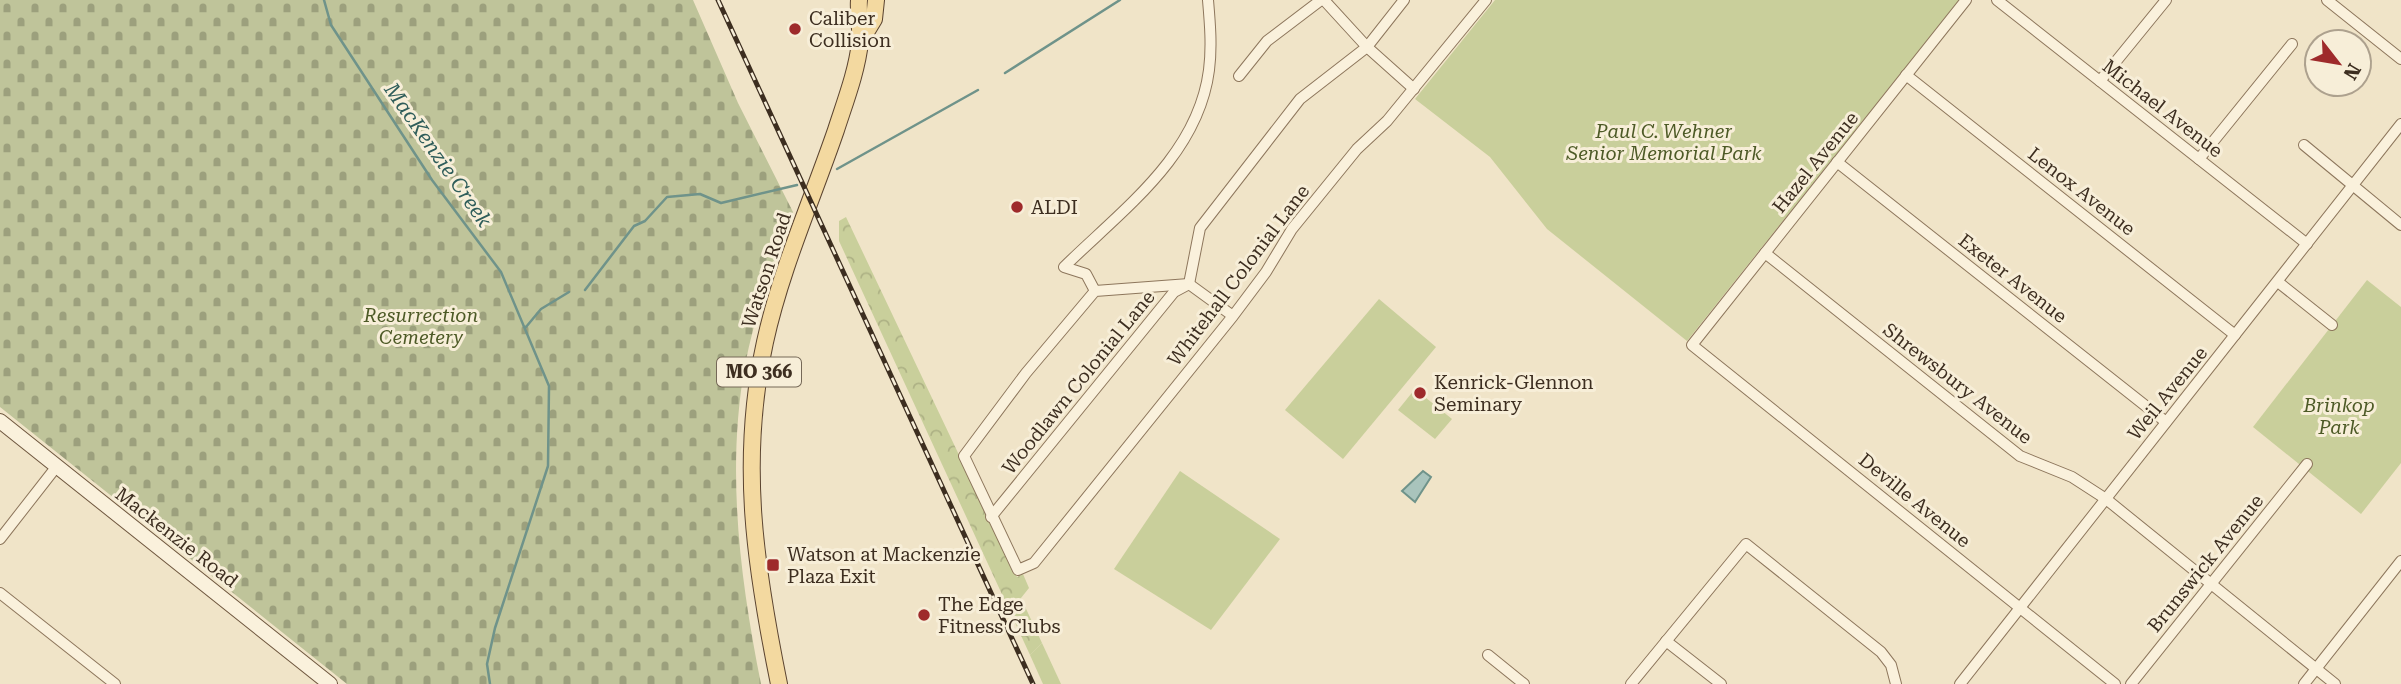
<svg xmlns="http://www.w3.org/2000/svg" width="2401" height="684" font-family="'Roboto Serif',serif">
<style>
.green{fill:#c9cf9b}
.forest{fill:url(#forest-crowns)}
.cemetery{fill:url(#cemetery-stones)}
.water{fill:#a9c4bc;stroke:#6f938a;stroke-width:2}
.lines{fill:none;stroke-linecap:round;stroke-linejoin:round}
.stream{stroke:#6f938a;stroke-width:2.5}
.street-casing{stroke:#8d765c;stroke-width:12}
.secondary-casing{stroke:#6f573f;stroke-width:16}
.primary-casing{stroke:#5b4430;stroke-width:18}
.street{stroke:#faf1dc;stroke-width:10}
.secondary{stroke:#faf1dc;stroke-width:14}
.primary{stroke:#f3d9a0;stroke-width:16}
.rail-casing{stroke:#3d2e20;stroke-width:5}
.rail{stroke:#f7eed8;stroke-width:2.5;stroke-dasharray:8;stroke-linecap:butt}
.poi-dot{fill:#9e2a2b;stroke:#f7eed8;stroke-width:2.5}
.labels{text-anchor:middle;stroke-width:6;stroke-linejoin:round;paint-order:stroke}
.shield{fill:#f7eed8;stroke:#756857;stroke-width:2}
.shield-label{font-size:18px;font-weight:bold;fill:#3d2e20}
.poi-label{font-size:19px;fill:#3d2e20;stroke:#f7eed8;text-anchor:start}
.street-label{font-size:19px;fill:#3d2e20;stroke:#f7eed8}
.park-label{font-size:19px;font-style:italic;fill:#4d5a26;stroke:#f7eed8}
.water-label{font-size:21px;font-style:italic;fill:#2f5d5a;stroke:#f7eed8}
</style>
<defs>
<pattern id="forest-crowns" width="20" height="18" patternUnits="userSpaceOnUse" patternTransform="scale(1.75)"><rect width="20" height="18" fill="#c9cf9b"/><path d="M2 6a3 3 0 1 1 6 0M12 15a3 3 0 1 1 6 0" fill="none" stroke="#aeb285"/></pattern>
<pattern id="cemetery-stones" width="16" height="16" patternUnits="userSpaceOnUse" patternTransform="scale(1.75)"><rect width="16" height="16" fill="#bfc49a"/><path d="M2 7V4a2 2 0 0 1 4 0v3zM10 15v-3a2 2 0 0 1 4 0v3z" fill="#9ca07d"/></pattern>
</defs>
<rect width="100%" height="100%" fill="#f0e4c8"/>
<!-- green -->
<g class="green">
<path d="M1495 0H1959L1687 341 1547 229 1490 157 1415 99Z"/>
<path d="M2367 280 2401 307V463L2361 514 2253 427Z"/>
<path d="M1379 299 1436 347 1343 459 1285 410Z"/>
<path d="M1415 389 1452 419 1435 439 1398 410Z"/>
<path d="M1180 471 1280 539 1211 630 1114 569Z"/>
<path d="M1042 643 1061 684H1043L1030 655Z"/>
</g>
<!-- forest -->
<path class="forest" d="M846 217 1017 577 1023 574 1029 588 1021 598 1042 643 1030 655 839 241V221Z"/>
<!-- cemetery -->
<path class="cemetery" d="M0 0H693L738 103 793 212C774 261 755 313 745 365 726 471 740 579 761 684H347L0 407Z"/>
<!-- water -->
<path class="water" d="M1423 471 1431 477 1415 502 1402 491Z"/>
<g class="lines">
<!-- stream -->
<g class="stream">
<path d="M324 0 331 25 432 180 501 272 549 386 548 466 495 628 487 664 490 684"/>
<path d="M1005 73 1120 0"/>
<path d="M837 169 978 90"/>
<path d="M585 290 634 226 645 221 667 197 700 194 721 203 797 185"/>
<path d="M526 327 541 309 569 292"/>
</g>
<!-- street casing -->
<g class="street-casing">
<g id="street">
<path d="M1324 0 1367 47 1414 89"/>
<path d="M1966 0 1692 345 2115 684"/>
<path d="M1997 0 2307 244"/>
<path d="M2327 0 2401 59"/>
<path d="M1906 75 2235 335"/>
<path d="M1239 76 1267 41 1321 0"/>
<path d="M2100 81 2166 0"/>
<path d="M2304 145 2401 225"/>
<path d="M2199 159 2292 44"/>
<path d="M1837 162 2166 422"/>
<path d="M1765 253 2020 456 2072 477 2106 499 2335 684"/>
<path d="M2278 282 2332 325"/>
<path d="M1095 291 1086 274 1064 267C1122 210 1198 156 1209 70 1212 47 1210 23 1208 0"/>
<path d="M1233 316 1189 284 1095 291 1026 373 964 456 1018 570 1034 563 1233 316 1266 272 1292 229 1357 149 1387 121 1486 0"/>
<path d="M991 517 1174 292 1189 284 1200 228 1300 99 1367 47 1404 0"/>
<path d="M0 539 57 466"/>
<path d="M0 593 115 684"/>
<path d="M1666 641 1721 684"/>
<path d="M1488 655 1524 684"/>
<path d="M1631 684 1746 544 1881 652 1891 665 1896 684"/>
<path d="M1960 684 2401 124"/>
<path d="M2131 684 2307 464"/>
<path d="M2304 684 2401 561"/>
</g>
</g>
<!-- secondary casing -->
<g class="secondary-casing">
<path id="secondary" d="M0 421 330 684"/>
</g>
<!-- primary casing -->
<g class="primary-casing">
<g id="primary">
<path d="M860 42 874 19 876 0"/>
<path d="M779 684C755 566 739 461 765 342 781 269 812 200 836 130 845 102 857 71 860 42 861 28 858 14 859 0"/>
</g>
</g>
<!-- street -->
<use href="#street" class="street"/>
<!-- secondary -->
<use href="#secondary" class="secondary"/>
<!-- primary -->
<use href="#primary" class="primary"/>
<!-- rail casing -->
<g class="rail-casing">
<path id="rail" d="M718 0 1033 684"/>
</g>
<!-- rail -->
<use href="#rail" class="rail"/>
</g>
<!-- markers -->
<g class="poi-dot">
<circle cx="795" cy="29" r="7"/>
<circle cx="1017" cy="207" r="7"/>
<circle cx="1420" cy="393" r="7"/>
<rect x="766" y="558" width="14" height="14" rx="3.5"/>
<circle cx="924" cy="615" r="7"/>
</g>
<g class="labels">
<!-- shield labels -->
<rect class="shield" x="717" y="357.5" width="84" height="29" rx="5"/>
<g class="shield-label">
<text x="759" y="378">MO 366</text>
</g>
<!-- poi labels -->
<g class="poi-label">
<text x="809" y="25">Caliber<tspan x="809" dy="22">Collision</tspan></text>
<text x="1031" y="214">ALDI</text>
<text x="1434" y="389">Kenrick-Glennon<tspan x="1434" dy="22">Seminary</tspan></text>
<text x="787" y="561">Watson at Mackenzie<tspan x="787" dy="22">Plaza Exit</tspan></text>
<text x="938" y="611">The Edge<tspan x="938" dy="22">Fitness Clubs</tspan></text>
</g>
<!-- street labels -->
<g class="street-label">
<text transform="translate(2163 108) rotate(38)" y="7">Michael Avenue</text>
<text transform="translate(1815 162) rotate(-51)" y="7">Hazel Avenue</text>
<text transform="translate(2082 191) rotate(38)" y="7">Lenox Avenue</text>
<text transform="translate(766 270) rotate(-72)" y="7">Watson Road</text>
<text transform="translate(1238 275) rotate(-53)" y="7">Whitehall Colonial Lane</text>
<text transform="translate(2013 278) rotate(38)" y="7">Exeter Avenue</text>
<text transform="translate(1078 382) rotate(-51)" y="7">Woodlawn Colonial Lane</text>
<text transform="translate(1958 383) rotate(38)" y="7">Shrewsbury Avenue</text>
<text transform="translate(2167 393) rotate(-51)" y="7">Weil Avenue</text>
<text transform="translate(1915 500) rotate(39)" y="7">Deville Avenue</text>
<text transform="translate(177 537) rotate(38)" y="7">Mackenzie Road</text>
<text transform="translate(2205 563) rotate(-51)" y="7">Brunswick Avenue</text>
</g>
<!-- park labels -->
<g class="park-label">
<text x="1664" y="138">Paul C. Wehner<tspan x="1664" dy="22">Senior Memorial Park</tspan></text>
<text x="421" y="322">Resurrection<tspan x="421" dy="22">Cemetery</tspan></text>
<text x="2339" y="412">Brinkop<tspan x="2339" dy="22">Park</tspan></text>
</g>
<!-- water labels -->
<g class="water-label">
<text transform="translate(438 155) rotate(55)" y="7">MacKenzie Creek</text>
</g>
</g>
<!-- north arrow -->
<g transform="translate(2338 63) rotate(121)"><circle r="33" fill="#f7eed8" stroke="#ada18e" stroke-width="2"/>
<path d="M0-5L12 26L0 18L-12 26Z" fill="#9e2a2b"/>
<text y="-10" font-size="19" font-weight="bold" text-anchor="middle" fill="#3d2e20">N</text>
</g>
</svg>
